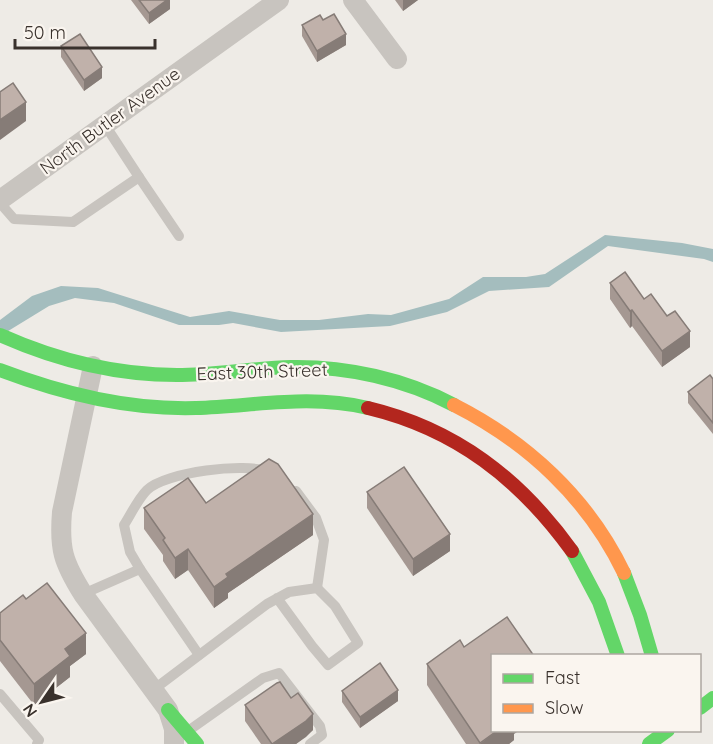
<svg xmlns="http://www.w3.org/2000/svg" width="713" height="744" font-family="Quicksand,sans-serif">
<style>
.water{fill:#a4bdbe}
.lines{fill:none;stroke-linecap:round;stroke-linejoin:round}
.lane{stroke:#c8c4bf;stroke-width:10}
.street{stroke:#c8c4bf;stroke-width:20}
.fast{stroke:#63d668;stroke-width:14}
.slow{stroke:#ff974d;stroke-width:14}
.jam{stroke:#b3261e;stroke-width:14}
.wall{fill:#a59892}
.shaded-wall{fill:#867c77}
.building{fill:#c0b1aa;stroke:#867c77;stroke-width:1.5}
.labels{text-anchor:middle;stroke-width:4.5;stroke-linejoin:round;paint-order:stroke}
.street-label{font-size:18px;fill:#39312c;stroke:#faf5ef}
</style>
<rect width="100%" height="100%" fill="#eeebe6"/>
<!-- water -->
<path class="water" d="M605 235 682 243 713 249V262L704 259 608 246 549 287 489 291 447 312 390 326 281 332 233 323 219 325H179L114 303 75 298 49 306 0 336V320L32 296 61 286 98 288 190 317 229 311 280 320H319L368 314 391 315 449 299 483 277H526L545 274Z"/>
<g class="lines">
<!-- lane -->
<g class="lane">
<path d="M139 177 179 236"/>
<path d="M0 203 14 219 73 222 139 177 105 125"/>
<path d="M296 491 316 518 324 540 317 588"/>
<path d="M140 569 130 552 124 525C131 514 138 499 147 490 165 472 246 462 269 472"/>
<path d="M83 594 140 569 199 655"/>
<path d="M153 690 267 604 289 592 317 588 335 606 358 643 328 665 312 646 277 598"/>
<path d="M0 694 39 740 37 744"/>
<path d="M188 731 263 678 279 673 320 726 322 735 310 744"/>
</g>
<!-- street -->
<g class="street">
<path d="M353 0 397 59"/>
<path d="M0 200 279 0"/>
<path d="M93 366 62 512C59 549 63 562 83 594L168 710 174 729V744"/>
</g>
<!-- fast -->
<g class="fast">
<path d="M0 335C56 360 115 375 177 375 215 375 253 368 291 367 346 366 405 379 454 405"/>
<path d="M0 370C63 394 128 410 196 408 256 406 309 394 368 408"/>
<path d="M572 551 599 602 618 656"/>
<path d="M624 573 640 615 652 656"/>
<path d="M700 708 713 698"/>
<path d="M168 710 197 744"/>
<path d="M649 744 668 730"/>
</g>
<!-- slow -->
<path class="slow" d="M454 405C527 442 588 498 624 573"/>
<!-- jam -->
<path class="jam" d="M368 408C456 429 520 479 572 551"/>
</g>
<!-- wall -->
<g class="wall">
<path d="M131 0H170V9L149 24Z"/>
<path d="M395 0H418L403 11Z"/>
<path d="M323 20 346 45 317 62 302 36V25Z"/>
<path d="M61 46 102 78 84 91 61 57Z"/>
<path d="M610 283 644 299 690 347 662 367 632 326 630 328 610 299Z"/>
<path d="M713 379V434L688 403V392Z"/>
<path d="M367 492 450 551 413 576 367 508Z"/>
<path d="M206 503 313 535 228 593V598L214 608 188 570 175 579 163 561V555L144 529V508Z"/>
<path d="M26 599 86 654 70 666V677L34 705 0 661V613Z"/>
<path d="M427 664 514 734V740L509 744H466L427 685Z"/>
<path d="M342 691 398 701 360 728 342 702Z"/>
<path d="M245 705 313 730 296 744H261L245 721Z"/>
</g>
<!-- shaded-wall -->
<g class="shaded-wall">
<path d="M167 0H170V9L149 24V13Z"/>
<path d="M403 0H418L403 11Z"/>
<path d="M346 34V45L317 62V51Z"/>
<path d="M102 67V78L84 91V80Z"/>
<path d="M26 102V121L0 140V120Z"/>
<path d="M632 310V326L630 328V311Z"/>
<path d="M690 331V347L662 367V351Z"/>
<path d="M313 514V535L228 593V598L214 608V587L226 574Z"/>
<path d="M450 534V551L413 576V559Z"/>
<path d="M188 549V570L175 579V558Z"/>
<path d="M86 633V654L70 666V677L34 705V684L65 649Z"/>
<path d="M398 690V701L360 728V717Z"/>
<path d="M313 714V730L306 737 296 744H273Z"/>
<path d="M498 730H520L514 734V740L509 744H480Z"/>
</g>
<!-- building -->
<g class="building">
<path d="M139 0H167L149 13Z"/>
<path d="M334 14 346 34 317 51 302 25 320 15 323 20Z"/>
<path d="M80 34 102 67 84 80 61 46Z"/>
<path d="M13 83 26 102 0 120V92Z"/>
<path d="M625 272 644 299 651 294 667 316 675 311 690 331 662 351 632 310 630 311 610 283Z"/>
<path d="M710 375 713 379V423L688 392Z"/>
<path d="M269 459 278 464 313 514 226 574 228 577 214 587 188 549 175 558 163 540 165 538 144 508 188 478 206 503Z"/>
<path d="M404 467 450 534 413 559 367 492Z"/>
<path d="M47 583 86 633 65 649 70 656 34 684 0 640V613L23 595 26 599Z"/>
<path d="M507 617 534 656H492V730H498L480 743 427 664 460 640 464 647Z"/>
<path d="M380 663 398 690 360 717 342 691Z"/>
<path d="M280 682 291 698 298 693 313 714 306 721 272 744 245 705 277 683Z"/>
</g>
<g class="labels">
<!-- street labels -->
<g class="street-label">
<text transform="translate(110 121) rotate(-36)" y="6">North Butler Avenue</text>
<text transform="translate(262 372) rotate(-2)" y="6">East 30th Street</text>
</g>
</g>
<!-- legend -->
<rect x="491" y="654" width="210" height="78" fill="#faf5ef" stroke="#ada7a1" stroke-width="1.5"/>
<rect x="503" y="674" width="30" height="9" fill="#63d668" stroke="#ada7a1" stroke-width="1.5"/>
<text x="545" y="684" font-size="18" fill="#39312c">Fast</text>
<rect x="503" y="704" width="30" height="9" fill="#ff974d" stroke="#ada7a1" stroke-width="1.5"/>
<text x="545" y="714" font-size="18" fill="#39312c">Slow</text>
<!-- north arrow -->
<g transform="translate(42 702) rotate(235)" stroke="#faf5ef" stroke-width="4.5" paint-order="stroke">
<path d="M0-4.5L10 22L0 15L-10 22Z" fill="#39312c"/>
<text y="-9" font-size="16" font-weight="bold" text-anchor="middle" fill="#39312c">N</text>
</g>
<!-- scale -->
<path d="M15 39v9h140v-9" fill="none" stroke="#39312c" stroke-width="3"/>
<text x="24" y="39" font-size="18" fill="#39312c" stroke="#faf5ef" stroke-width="4.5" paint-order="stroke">50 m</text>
</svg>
